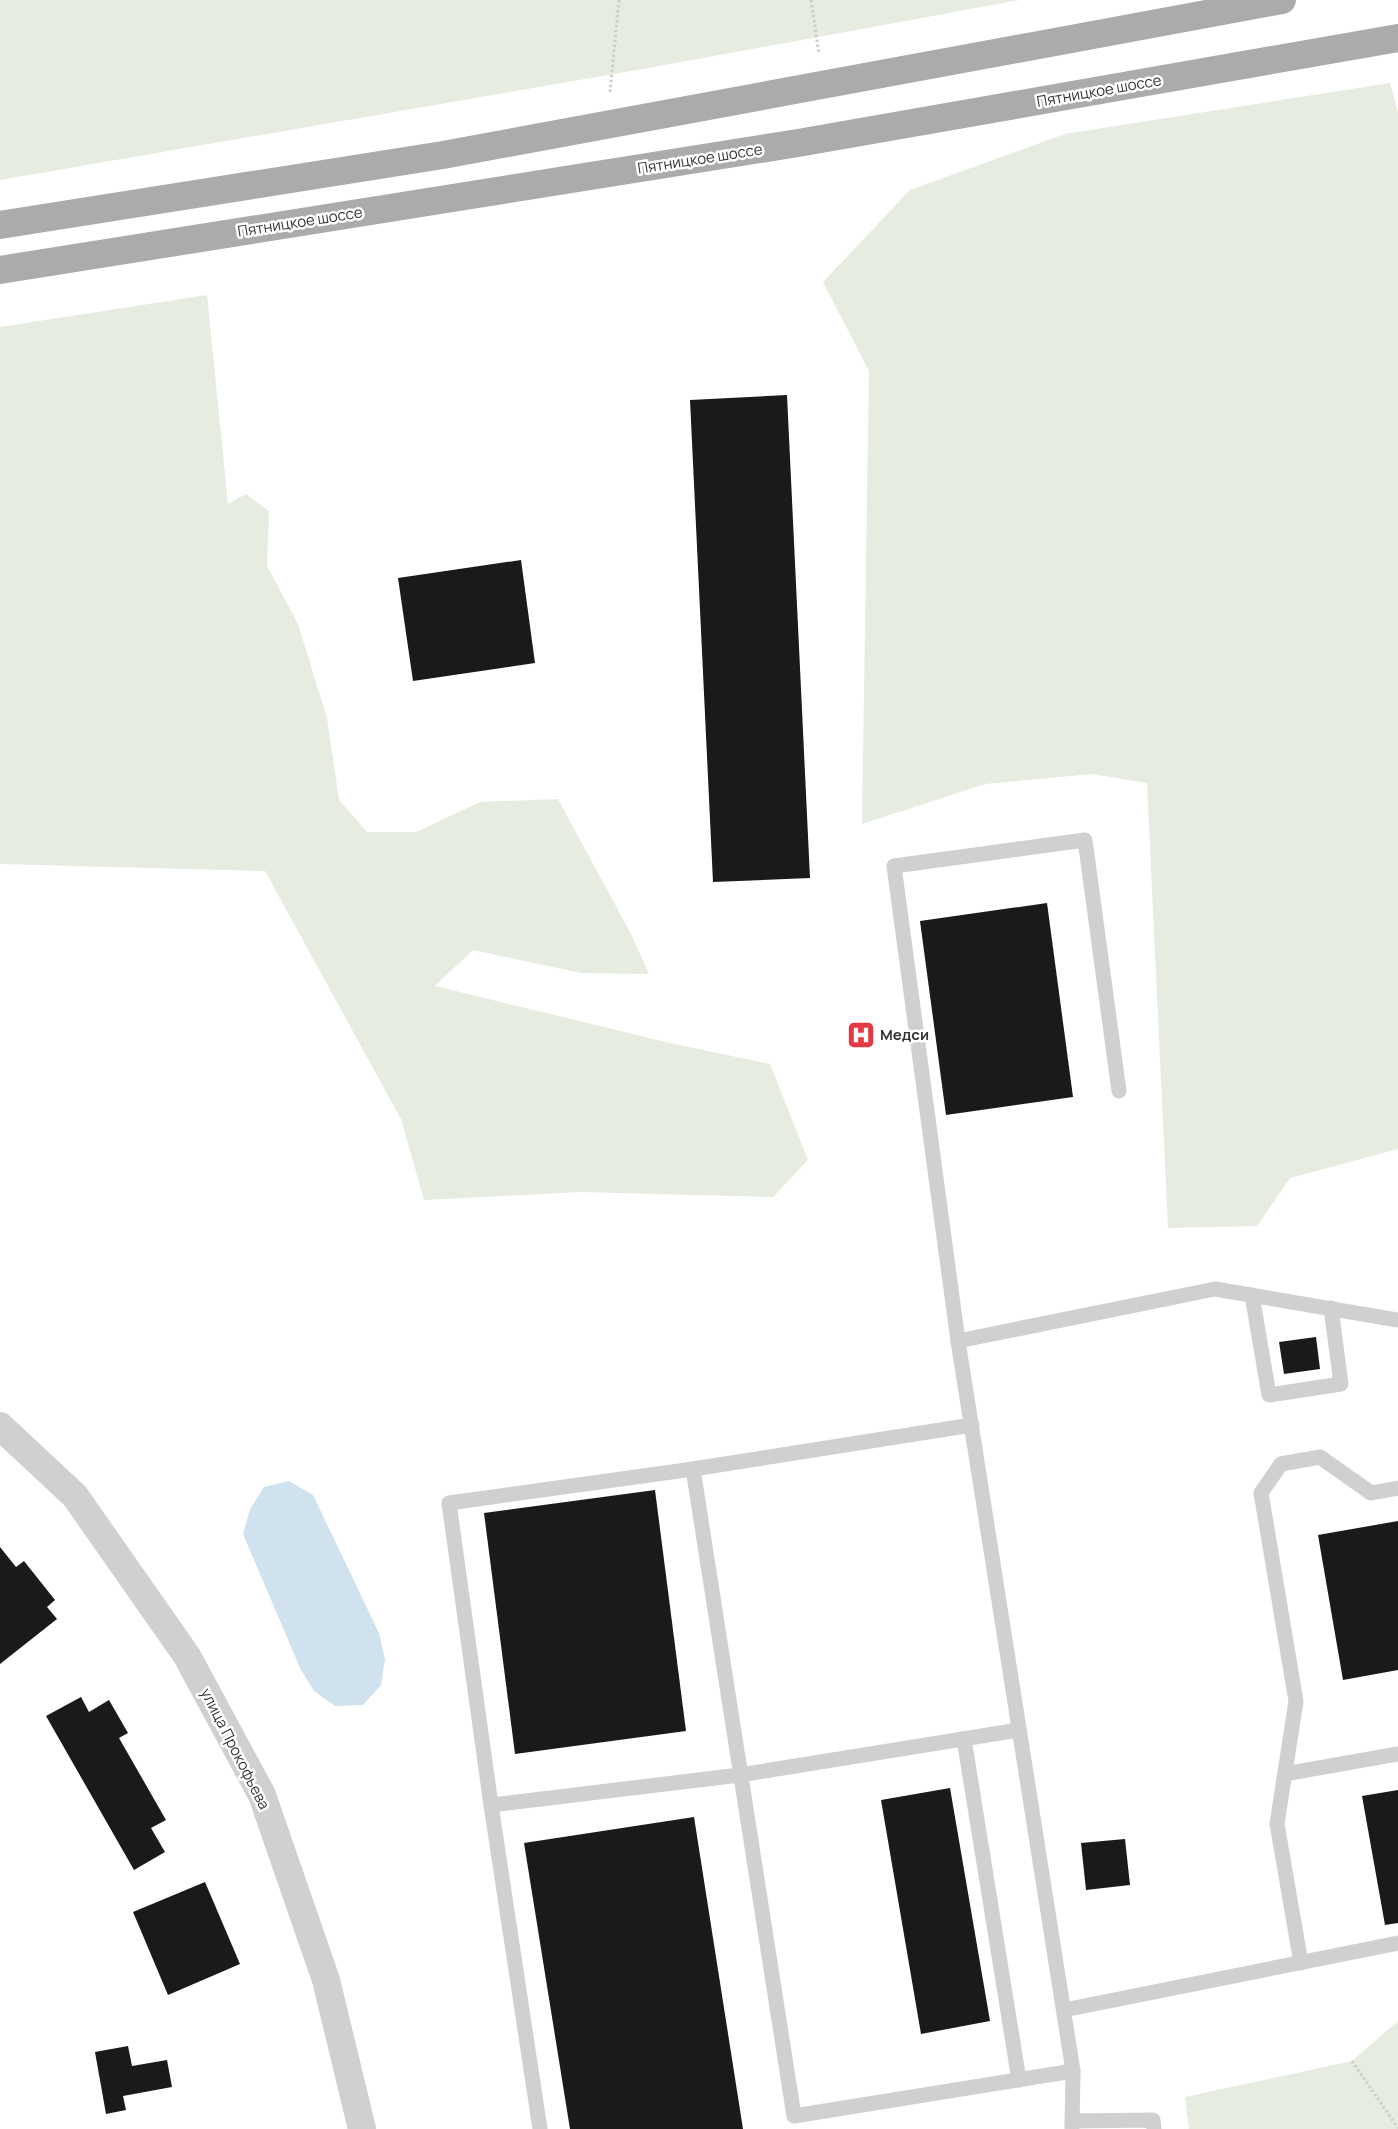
<svg xmlns="http://www.w3.org/2000/svg" width="1398" height="2129" font-family="Manrope,sans-serif">
<style>
.green{fill:#e6ecdf}
.water{fill:#cfe2ee}
.building{fill:#1a1a1a}
.lines{fill:none;stroke-linecap:round;stroke-linejoin:round}
.path{stroke:#cdcdcd;stroke-width:3;stroke-dasharray:2.5 2.5;stroke-linecap:butt}
.lane{stroke:#d0d0d0;stroke-width:15}
.street{stroke:#d0d0d0;stroke-width:28}
.primary{stroke:#ababab;stroke-width:28}
.labels{text-anchor:middle;stroke-width:5;stroke-linejoin:round;paint-order:stroke}
.street-label{font-size:15px;fill:#333;stroke:#fff}
.poi-label{font-size:15px;font-weight:bold;fill:#333;stroke:#fff;text-anchor:start}
</style>
<rect width="100%" height="100%" fill="#fff"/>
<!-- green -->
<g class="green">
<path d="M0 0H1020L643 69 0 180Z"/>
<path d="M1390 83 1398 112V1149L1290 1178 1257 1226 1168 1228 1147 783 1092 774 985 784 862 824 869 371 823 282 910 190 1065 134Z"/>
<path d="M207 295 228 504 246 494 269 511 267 566 298 624 327 718 339 800 367 832H416L480 802 558 799 632 936 649 974 581 973 473 950 435 986 670 1043 770 1064 808 1160 773 1197 580 1192 424 1200 401 1119 265 871 0 864V327Z"/>
<path d="M1398 2021V2129H1189L1185 2097 1352 2061Z"/>
</g>
<!-- water -->
<path class="water" d="M289 1481 313 1495 379 1633 385 1659 381 1685 363 1705 335 1706 314 1691 300 1668 243 1534 250 1509 264 1487Z"/>
<!-- building -->
<g class="building">
<path d="M787 395 810 878 713 882 690 400Z"/>
<path d="M521 560 535 663 413 681 398 578Z"/>
<path d="M1047 903 1073 1097 946 1115 920 921Z"/>
<path d="M1316 1337 1320 1369 1284 1374 1279 1342Z"/>
<path d="M655 1490 686 1731 515 1754 484 1513Z"/>
<path d="M1398 1521V1670L1343 1680 1318 1535Z"/>
<path d="M0 1547 16 1567 24 1561 55 1600 47 1607 57 1619 0 1664Z"/>
<path d="M81 1697 89 1712 109 1700 128 1733 119 1738 166 1820 151 1828 165 1852 134 1870 46 1716Z"/>
<path d="M950 1788 990 2021 921 2034 881 1800Z"/>
<path d="M1398 1790V1923L1385 1925 1362 1796Z"/>
<path d="M694 1817 743 2129H570L524 1843Z"/>
<path d="M1125 1839 1130 1885 1086 1890 1081 1843Z"/>
<path d="M205 1882 240 1964 168 1995 133 1912Z"/>
<path d="M128 2046 132 2066 167 2060 172 2087 123 2096 126 2110 106 2114 95 2052Z"/>
</g>
<g class="lines">
<!-- path -->
<g class="path">
<path d="M811 0 819 54"/>
<path d="M610 92 619 0"/>
<path d="M1352 2061 1398 2128"/>
</g>
<!-- lane -->
<g class="lane">
<path d="M1252 1295 1269 1395 1341 1384 1331 1308"/>
<path d="M958 1341 1215 1289 1398 1320"/>
<path d="M972 1425 693 1469 794 2116 1073 2071"/>
<path d="M693 1469 449 1503 491 1805 740 1775 1019 1730"/>
<path d="M964 1739 1019 2080"/>
<path d="M1285 1774 1398 1754"/>
<path d="M491 1805 540 2129"/>
<path d="M1301 1963 1277 1824 1296 1701 1261 1493 1281 1464 1320 1457 1371 1493 1398 1488"/>
<path d="M1064 2010 1398 1943"/>
<path d="M1072 2121 1153 2120 1154 2129"/>
<path d="M1072 2129 1073 2071 958 1341 894 866 1085 840 1119 1091"/>
</g>
<!-- street -->
<path class="street" d="M0 1426 75 1496 187 1656 262 1795 326 1980 362 2129"/>
<!-- primary -->
<g class="primary">
<path d="M0 225 443 155 1282 0"/>
<path d="M0 270 798 143 1398 38"/>
</g>
</g>
<!-- icons -->
<defs>
<g id="hospital-square" transform="scale(1.4375)"><rect x="-9" y="-9" width="18" height="18" rx="4" fill="#e63946" stroke="#fff"/><path d="M-5-5h3v3.5h4V-5h3V5h-3V1.5h-4V5h-3Z" fill="#fff"/></g>
</defs>
<g fill-rule="evenodd">
<use href="#hospital-square" x="861" y="1035"/>
</g>
<g class="labels">
<!-- street labels -->
<g class="street-label">
<text transform="translate(1099 91) rotate(-10)" y="5">Пятницкое шоссе</text>
<text transform="translate(700 159) rotate(-9)" y="5">Пятницкое шоссе</text>
<text transform="translate(300 222) rotate(-9)" y="5">Пятницкое шоссе</text>
<text transform="translate(235 1749) rotate(63)" y="5">улица Прокофьева</text>
</g>
<!-- poi labels -->
<g class="poi-label">
<text x="880" y="1040">Медси</text>
</g>
</g>
</svg>
